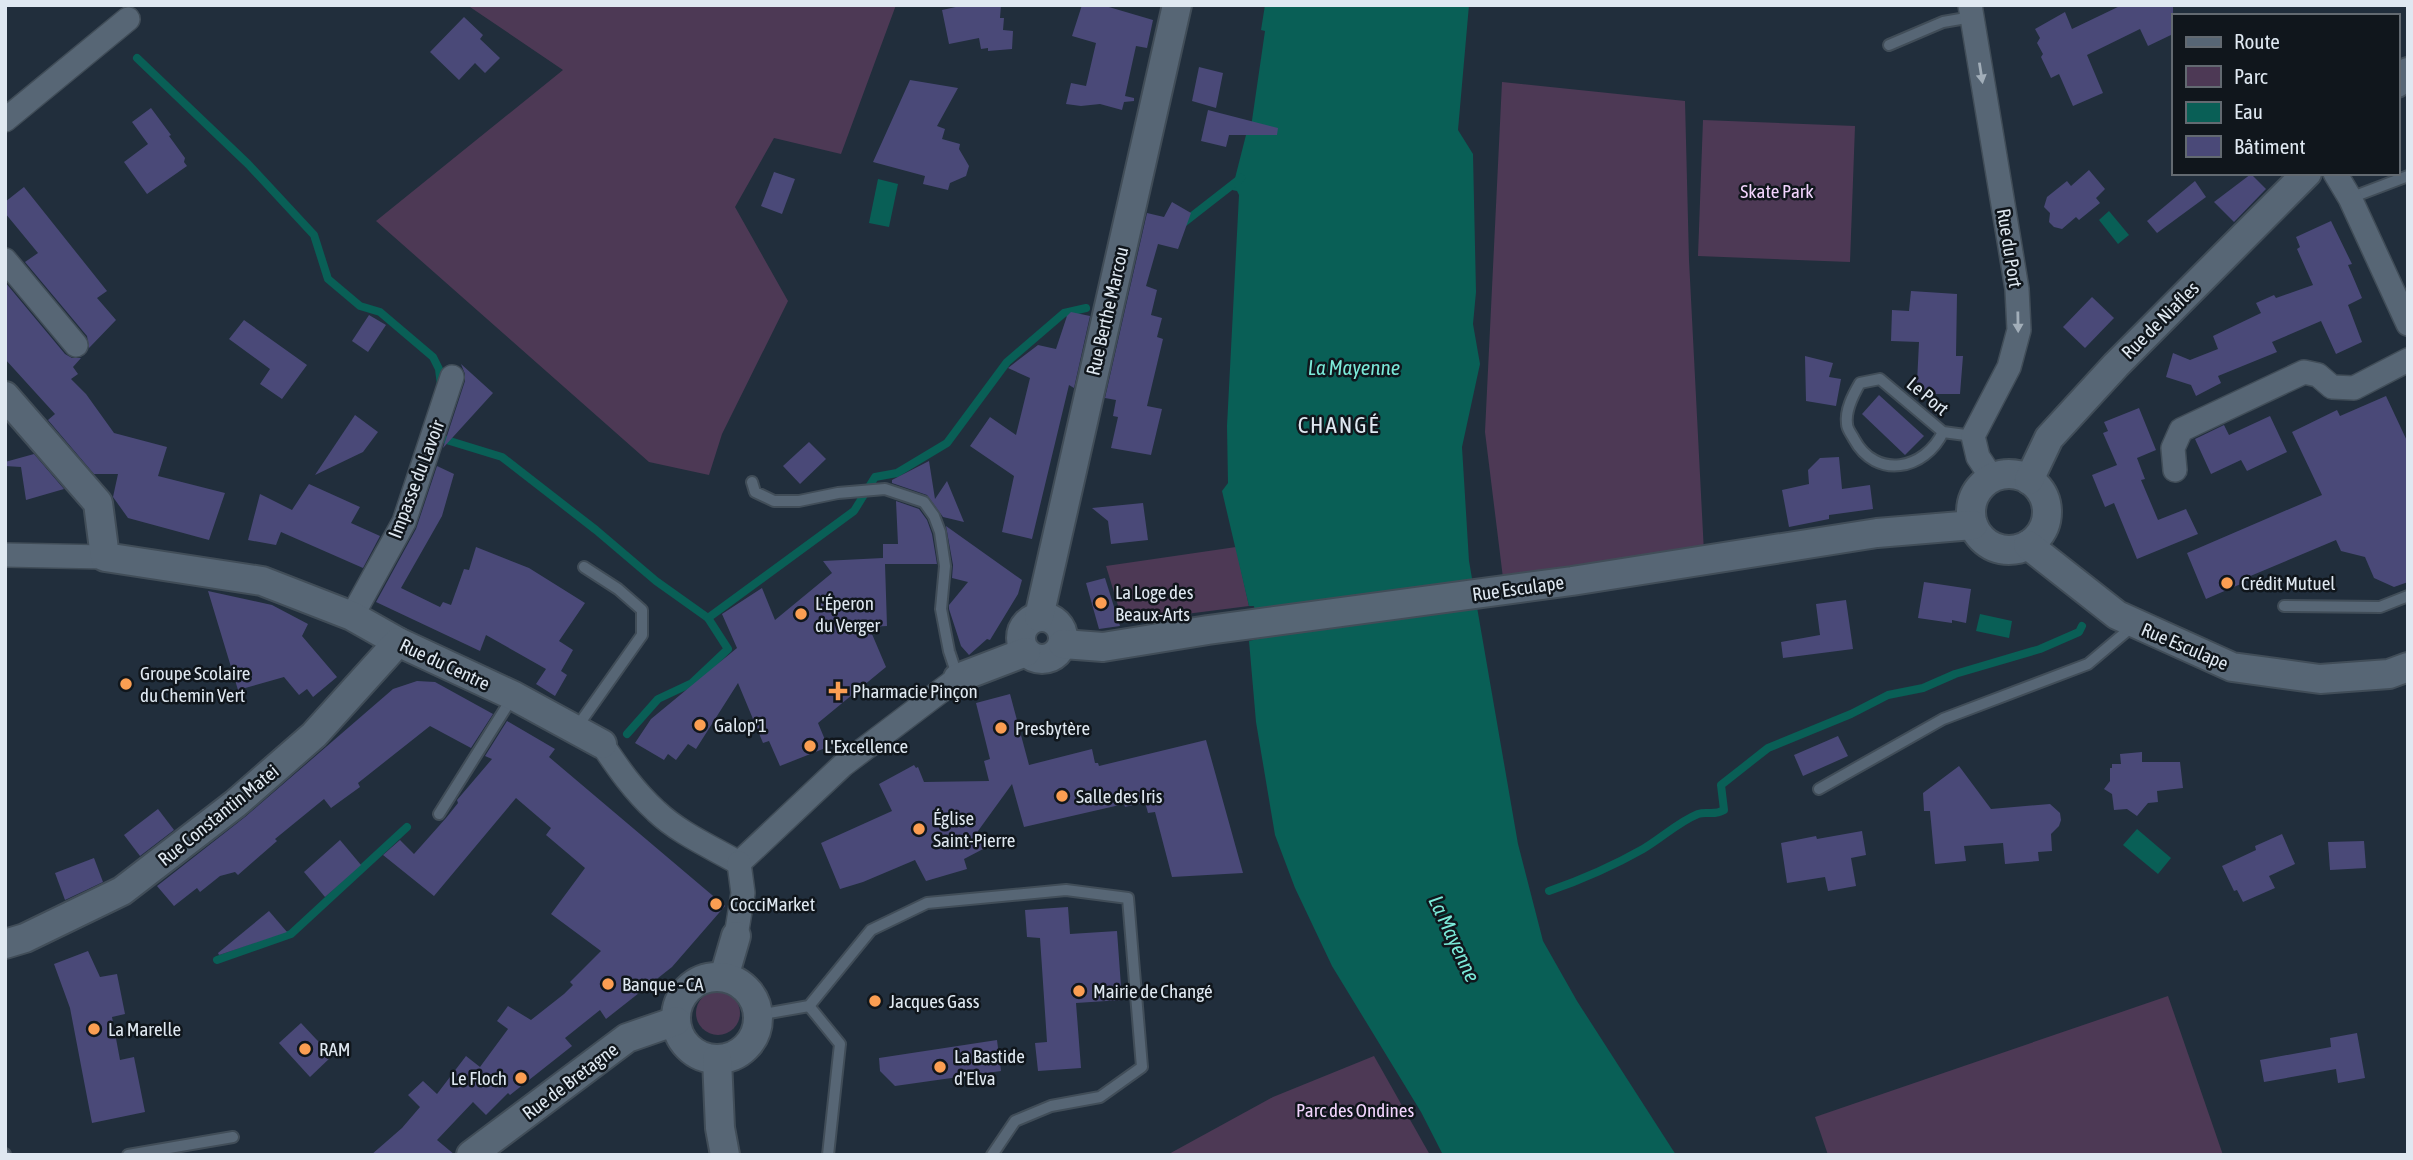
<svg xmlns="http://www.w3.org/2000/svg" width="2413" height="1160" font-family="'Asap Condensed',sans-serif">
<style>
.green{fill:#4d3955}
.water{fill:#095f56}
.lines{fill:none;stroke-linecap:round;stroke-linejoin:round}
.stream{stroke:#095f56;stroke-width:8}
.building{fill:#4a4978}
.service-casing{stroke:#414d58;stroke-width:14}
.minor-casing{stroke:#414d58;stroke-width:26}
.tertiary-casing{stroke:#414d58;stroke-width:32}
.service{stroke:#576675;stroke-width:10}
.minor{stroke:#576675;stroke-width:23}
.tertiary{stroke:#576675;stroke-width:28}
.oneway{fill:#a2aeb9}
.poi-dot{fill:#fb9e52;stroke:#10161c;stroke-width:2.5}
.labels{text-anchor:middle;stroke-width:5;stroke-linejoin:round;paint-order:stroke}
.park-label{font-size:19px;fill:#f2d4fd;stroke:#10161c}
.street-label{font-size:19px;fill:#dfe8f1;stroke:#10161c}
.poi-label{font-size:19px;fill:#dfe8f1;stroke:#10161c;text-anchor:start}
.water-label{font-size:21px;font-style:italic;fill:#7bead9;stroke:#10161c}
.quarter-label{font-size:23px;letter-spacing:2px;fill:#dfe8f1;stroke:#10161c}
</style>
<rect width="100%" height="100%" fill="#212e3c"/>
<!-- green -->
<g class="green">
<path d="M467 5H896L841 154 774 138 735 207 788 301 722 434 709 475 649 462 376 221 563 70Z"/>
<path d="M1502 82 1685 101 1689 260 1704 553 1503 578 1485 432Z"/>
<path d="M1703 120 1855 126 1850 262 1698 256Z"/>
<path d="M1236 547 1249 606 1123 622 1106 566Z"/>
<circle cx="718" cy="1013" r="22"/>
<path d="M2168 996 2223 1155H1828L1815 1117Z"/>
<path d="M1374 1056 1430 1155H1167L1273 1097Z"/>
</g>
<!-- water -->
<g class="water">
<path d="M1265 5H1469L1458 130 1473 154 1476 292 1473 324 1480 364 1462 447 1469 561 1518 844 1543 941 1577 1001 1676 1155H1443L1421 1112 1332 966 1295 888 1275 835 1256 722 1249 641 1257 639 1254 606H1249L1222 491 1228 483 1227 426 1239 195 1237 191 1232 190 1246 135 1250 134 1265 31 1261 30Z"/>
<path d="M878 179 898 184 889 227 869 223Z"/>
<path d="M2109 211 2129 235 2118 244 2099 220Z"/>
<path d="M1980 614 2012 621 2009 638 1976 631Z"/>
<path d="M2137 829 2171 858 2158 874 2123 845Z"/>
</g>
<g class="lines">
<!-- stream -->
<g class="stream">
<path d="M137 58 248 164 314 235 328 279 360 306 380 312 433 357 439 369 441 385"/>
<path d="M1182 224 1241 178"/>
<path d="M440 438 502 457 596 530 656 581 708 618"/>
<path d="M627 734 658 699 692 683 728 649 708 618 854 511 875 477 897 473 947 443 1007 362 1064 313 1086 308"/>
<path d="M1549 891C1581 880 1613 866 1643 849 1662 838 1678 822 1698 814 1707 811 1714 816 1724 810L1721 785 1768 748 1851 714 1888 695 1923 688 1955 674 2040 649 2079 632 2082 626"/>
<path d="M217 960 291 934 407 827"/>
</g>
</g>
<!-- building -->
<g class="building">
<path d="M965 5H1001L1000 18H1004L1003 30 1013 31 1012 49 988 51V48L981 49 979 38 949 44 942 10Z"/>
<path d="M1082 5H1102L1153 20 1147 48 1136 46 1125 96 1134 98V101L1124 102 1122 110 1100 104 1081 106 1066 104 1071 83 1086 86 1096 43 1072 36Z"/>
<path d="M2122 5H2173V34L2148 46 2140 29 2087 55 2103 93 2073 106 2059 74 2051 78 2041 57 2043 54 2037 43 2040 38 2035 29 2065 12 2072 29Z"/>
<path d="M464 17 483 35 480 39 500 58 485 73 475 63 459 80 430 52Z"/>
<path d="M1199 67 1223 73 1216 108 1192 101Z"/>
<path d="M910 80 958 88 937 126 945 129 942 139 960 144 959 149 969 166 966 176 950 183 948 190 923 184 925 176 873 162Z"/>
<path d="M151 108 171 135 169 136 185 158 184 162 187 166 147 194 124 162 148 144 132 122Z"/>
<path d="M1208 110 1278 128 1277 135H1229L1226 147 1201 141Z"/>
<path d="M2089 170 2105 189 2096 198 2100 203 2079 220 2076 217 2062 229 2054 227 2049 222 2050 213 2044 207 2047 197 2067 181 2071 186Z"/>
<path d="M774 172 795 179 782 214 761 206Z"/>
<path d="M2251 174 2266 189 2234 222 2214 202Z"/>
<path d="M2195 181 2206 197 2157 233 2147 221Z"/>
<path d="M24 187 107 291 97 298 116 320 89 348 87 336 25 262 38 253 5 213V202Z"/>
<path d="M1172 202 1191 213 1178 249 1158 244 1146 286 1157 290 1151 315 1162 318 1157 337 1163 339 1147 406 1162 409 1151 455 1111 448 1118 417 1113 416 1116 400 1105 398 1147 213 1164 217Z"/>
<path d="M2331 221 2352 264 2348 265 2362 298 2348 305 2362 342 2336 354 2321 321 2272 342 2277 352 2218 376 2221 383 2196 396 2191 385 2166 377 2173 353 2190 360 2218 349 2213 336 2261 313 2256 303 2274 295 2276 298 2313 285 2297 249 2300 247 2296 237Z"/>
<path d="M5 282 65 354 72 358H81L73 367 78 374 71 379 86 394 114 433 167 447 158 476 225 493 209 540 128 518 113 497 118 474H94L48 420 55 414 5 359Z"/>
<path d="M1911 291 1957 294 1956 356H1963L1960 394H1924L1917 383 1919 342 1891 341 1892 310 1909 311Z"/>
<path d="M2092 297 2114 318 2085 348 2063 327Z"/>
<path d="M1071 312 1090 316 1074 388 1069 385 1032 539 1002 532 1014 476 970 446 990 417 1016 435 1030 378 1008 368 1038 345 1056 349 1067 316Z"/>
<path d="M369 315 386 325 368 352 352 341Z"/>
<path d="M244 320 307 365 282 399 260 384 270 369 229 339Z"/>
<path d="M1805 356 1833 363 1829 377 1841 379 1836 406 1806 401Z"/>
<path d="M461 364 493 393 443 448 465 381V374Z"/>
<path d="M1879 395 1924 436 1905 455 1862 414Z"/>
<path d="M2386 396 2408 443V582L2394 587 2374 578 2365 557 2341 551 2336 540 2248 577 2250 580 2206 599 2187 553 2322 495 2292 432 2337 410 2340 416Z"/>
<path d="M2139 408 2156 450 2137 458 2145 479 2141 480 2158 520 2186 509 2198 534 2137 559 2114 503 2105 507 2092 475 2117 465 2103 433 2108 431 2104 422Z"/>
<path d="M355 415 378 432 363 452 315 475Z"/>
<path d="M2270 416 2287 452 2247 471 2241 460 2211 474 2195 439 2224 425 2229 435Z"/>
<path d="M809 442 826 459 800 484 783 466Z"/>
<path d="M34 454 64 489 26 500 21 467 5 466V462Z"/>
<path d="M1839 457 1842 489 1870 485 1873 509 1829 515V519L1789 527 1782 490 1809 484 1808 470 1820 458Z"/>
<path d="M929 461 935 499 947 481 964 522 943 517 927 495 892 483V480Z"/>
<path d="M437 466 454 474 442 516 401 588 440 607 443 602 451 605 464 569 469 570 476 547 529 568 585 603 559 641 573 650 561 671 567 675 555 696 536 684 546 669 486 635 480 651 376 602 416 529Z"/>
<path d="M309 484 360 507 351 523 380 536 363 568 281 532 276 545 248 540 260 494 292 510Z"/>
<path d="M896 501 919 509 927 520 932 534 937 564H885L887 626 869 627 886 667 818 723 828 747 780 766 769 741 763 743 738 683 696 749 688 744 676 760 668 754 664 760 635 743 651 719 737 648 722 614 762 588 775 620 832 573 823 561 883 558V544H898Z"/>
<path d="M1143 503 1148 540 1111 544 1108 521 1092 508Z"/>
<path d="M946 526 1022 580 1018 594 990 640 987 639 969 655 961 646 949 609V605L968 582 952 578 953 565Z"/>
<path d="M1105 578 1120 626 1099 629 1086 583Z"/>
<path d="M1924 582 1971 589 1966 623 1952 620V623L1918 618Z"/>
<path d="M208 591 272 605 308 624 302 636 337 677 313 697 307 689 299 695 284 677 238 690Z"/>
<path d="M1846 600 1853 649 1783 658 1781 642 1820 635 1816 604Z"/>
<path d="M417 681 435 682 493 714 471 748 430 726 358 783 360 787 331 808 324 799 275 839 277 841 238 875 235 872 220 876 200 892 197 888 174 906 157 886 245 817 393 689Z"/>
<path d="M1010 694 1029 765 1092 749 1095 763H1098L1099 766 1206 740 1243 873 1172 877 1155 812 1148 813 1145 802 1125 807 1124 804 1024 827 1012 784 978 831 985 848 964 859 967 869 926 881 915 860 863 882 840 889 821 843 892 811 879 784 914 765 916 768 918 767 924 782 989 781 984 761 990 759 976 703Z"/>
<path d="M507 721 555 749 549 757 725 906 672 967 606 1019 600 1010 565 1038 572 1046 510 1095 508 1093 486 1115 473 1102 437 1140 455 1155H371L402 1128 420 1107 408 1095 423 1081 437 1094 466 1056 480 1067 508 1029 497 1021 508 1006 531 1020 564 994 573 985 570 982 601 951 551 914 585 868 546 835 551 828 516 798 434 896 383 855 400 840 414 854 446 818 458 803 457 800 492 759 485 756Z"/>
<path d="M1838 736 1848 756 1803 776 1794 755Z"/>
<path d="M2142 752V762H2180L2183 788 2157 791 2158 802 2148 803 2137 816 2127 809 2114 810 2112 794 2104 789 2110 781V768H2112V764H2121L2120 754Z"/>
<path d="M1959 766 1991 809 2050 804 2060 813 2061 820 2059 826 2051 834 2052 851 2038 852 2039 861 2005 864 2003 843 1964 846 1966 861 1935 864 1930 811H1924L1923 793Z"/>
<path d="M158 809 174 830 140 856 124 835Z"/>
<path d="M1862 831 1866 855 1851 858 1856 886 1828 891 1825 877 1787 883 1781 843 1816 836 1817 839Z"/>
<path d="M2282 834 2295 864 2269 876 2275 888 2243 902 2237 890 2234 891 2222 866 2256 850 2255 846Z"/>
<path d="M340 840 361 865 325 897 304 872Z"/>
<path d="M2364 841 2366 868 2330 870 2328 842Z"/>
<path d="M94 858 103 882 65 900 55 873Z"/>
<path d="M1068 907 1070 934 1117 931 1122 1000 1076 1003 1081 1068 1038 1071 1035 1043 1047 1042 1040 938 1027 937 1025 910Z"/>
<path d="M269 911 287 932 219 955 218 953Z"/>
<path d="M88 951 100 977 117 974 125 1014 112 1017 120 1060 134 1057 145 1112 92 1123 70 1008 54 964Z"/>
<path d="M301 1023 332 1056 310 1077 279 1043Z"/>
<path d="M2357 1033 2365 1078 2338 1083 2336 1069 2264 1082 2260 1060 2331 1047 2330 1038Z"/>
<path d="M997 1040 1001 1071 895 1086 880 1071 879 1058Z"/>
</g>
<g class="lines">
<!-- service casing -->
<g class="service-casing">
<g id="service">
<path d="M1889 45 1943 22 1972 17"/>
<path d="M2350 198 2408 176"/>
<path d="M1943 432C1925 470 1876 480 1854 439 1852 435 1847 429 1847 424 1845 410 1853 395 1860 383L1880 379 1943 432 1973 436"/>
<path d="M752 482 755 492 774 501H799L838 493 885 489 924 502 934 516 940 532 945 566 941 609 949 651 958 678"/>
<path d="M2284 606 2380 607 2408 596"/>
<path d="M577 727 642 635V610L618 589 584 567"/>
<path d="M1819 789 1943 719 2088 664 2133 626"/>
<path d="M439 814 512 698"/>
<path d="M809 1006 840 1044 828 1155"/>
<path d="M758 1015 809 1006 871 930 927 903 1066 890 1128 898 1142 1067 1100 1097 1051 1106 1015 1121 992 1155"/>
<path d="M5 1154V1155"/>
<path d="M128 1155 233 1137"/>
</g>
</g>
<!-- minor casing -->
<g class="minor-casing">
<g id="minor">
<path d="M1970 5 2017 289 2019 330 2009 367 1973 436 1978 457 1992 478"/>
<path d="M5 120 128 19"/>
<path d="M2335 173 2350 198 2408 324"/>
<path d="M5 260 76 345"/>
<path d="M2175 470 2173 448 2181 430 2304 372 2318 375 2332 387 2354 388 2408 360"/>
<path d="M5 555 105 557"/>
<path d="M352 616 404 522 452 377"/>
<path d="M602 744C618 768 634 791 656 811 679 833 711 847 739 863"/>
<path d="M739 863 843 765 958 678"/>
<path d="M736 936 743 893 739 863"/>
</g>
</g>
<!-- tertiary casing -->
<g class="tertiary-casing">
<g id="tertiary">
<path d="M2397 83 2408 72"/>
<path d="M5 396 98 503 105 557 262 581 352 616 398 642 514 696 602 744"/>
<circle cx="2009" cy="512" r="38"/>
<path d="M2029 480 2049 438 2116 365 2307 173"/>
<path d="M2028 545 2117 615 2232 667 2320 679 2389 674 2408 667"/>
<circle cx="1042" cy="638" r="21"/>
<path d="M1039 617 1177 5"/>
<path d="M1063 644 1103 647 1208 630 1572 581 1877 533 1973 525"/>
<path d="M958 678 1026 652"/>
<path d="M5 944 25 938 122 891 235 804 314 735 398 642"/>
<path d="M724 977 736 936"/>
<circle cx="717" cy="1018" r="41"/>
<path d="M717 1059 720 1128 725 1155"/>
<path d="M471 1155 627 1038 676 1021"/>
</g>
</g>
<!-- service -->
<use href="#service" class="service"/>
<!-- minor -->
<use href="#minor" class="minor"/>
<!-- tertiary -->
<use href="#tertiary" class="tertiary"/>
</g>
<!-- one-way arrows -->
<defs><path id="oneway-solid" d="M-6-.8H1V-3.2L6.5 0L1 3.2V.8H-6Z" transform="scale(1.75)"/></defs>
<g class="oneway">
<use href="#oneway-solid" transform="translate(1981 73) rotate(81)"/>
<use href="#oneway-solid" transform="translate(2018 322) rotate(89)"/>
</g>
<!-- markers -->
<g class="poi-dot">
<circle cx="2227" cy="583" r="7"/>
<circle cx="1101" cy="603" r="7"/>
<circle cx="801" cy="614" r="7"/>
<circle cx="126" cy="684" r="7"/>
<path d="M834.5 680.5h7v7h7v7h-7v7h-7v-7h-7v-7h7z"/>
<circle cx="700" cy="725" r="7"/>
<circle cx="1001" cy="728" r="7"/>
<circle cx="810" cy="746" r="7"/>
<circle cx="1062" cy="796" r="7"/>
<circle cx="919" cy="829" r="7"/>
<circle cx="716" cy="904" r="7"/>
<circle cx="608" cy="984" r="7"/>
<circle cx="1079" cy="991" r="7"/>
<circle cx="875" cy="1001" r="7"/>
<circle cx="94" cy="1029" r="7"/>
<circle cx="305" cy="1049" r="7"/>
<circle cx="940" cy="1067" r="7"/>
<circle cx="521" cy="1078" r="7"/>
</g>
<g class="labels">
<!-- park labels -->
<g class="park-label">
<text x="1777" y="198">Skate Park</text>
<text x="1355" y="1117">Parc des Ondines</text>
</g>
<!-- street labels -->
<g class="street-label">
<text transform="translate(2010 248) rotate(81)" y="7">Rue du Port</text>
<text transform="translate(1107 311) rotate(-77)" y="7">Rue Berthe Marcou</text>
<text transform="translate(2160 320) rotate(-45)" y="7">Rue de Niafles</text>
<text transform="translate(1928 396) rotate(40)" y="7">Le Port</text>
<text transform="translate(416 479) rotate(-69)" y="7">Impasse du Lavoir</text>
<text transform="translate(1518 588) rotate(-8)" y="7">Rue Esculape</text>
<text transform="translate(2185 646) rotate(23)" y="7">Rue Esculape</text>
<text transform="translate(445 664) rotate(25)" y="7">Rue du Centre</text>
<text transform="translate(218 815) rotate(-39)" y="7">Rue Constantin Matei</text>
<text transform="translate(570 1081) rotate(-37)" y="7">Rue de Bretagne</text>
</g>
<!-- poi labels -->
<g class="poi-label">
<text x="2241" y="590">Crédit Mutuel</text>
<text x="1115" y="599">La Loge des<tspan x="1115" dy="22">Beaux-Arts</tspan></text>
<text x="815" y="610">L'Éperon<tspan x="815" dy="22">du Verger</tspan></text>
<text x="140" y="680">Groupe Scolaire<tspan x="140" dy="22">du Chemin Vert</tspan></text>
<text x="852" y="698">Pharmacie Pinçon</text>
<text x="714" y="732">Galop'1</text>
<text x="1015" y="735">Presbytère</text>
<text x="824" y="753">L'Excellence</text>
<text x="1076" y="803">Salle des Iris</text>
<text x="933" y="825">Église<tspan x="933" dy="22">Saint-Pierre</tspan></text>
<text x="730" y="911">CocciMarket</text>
<text x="622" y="991">Banque - CA</text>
<text x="1093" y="998">Mairie de Changé</text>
<text x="889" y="1008">Jacques Gass</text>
<text x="108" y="1036">La Marelle</text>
<text x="319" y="1056">RAM</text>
<text x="954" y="1063">La Bastide<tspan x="954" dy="22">d'Elva</tspan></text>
<text x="507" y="1085" text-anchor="end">Le Floch</text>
</g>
<!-- water labels -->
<g class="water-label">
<text x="1354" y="375">La Mayenne</text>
<text transform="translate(1454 939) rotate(65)" y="7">La Mayenne</text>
</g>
<!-- quarter labels -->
<g class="quarter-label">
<text x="1339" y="433">CHANGÉ</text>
</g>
</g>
<!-- border -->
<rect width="2413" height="1160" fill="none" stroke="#dfe8f1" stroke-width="14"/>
<!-- legend -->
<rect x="2172" y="14" width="228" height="161" fill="#10161c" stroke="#636a71" stroke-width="2"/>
<rect x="2186" y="37" width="35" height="10" fill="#576675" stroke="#636a71" stroke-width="2"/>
<text x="2234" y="49" font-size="21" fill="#dfe8f1">Route</text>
<rect x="2186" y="66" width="35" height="21" fill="#4d3955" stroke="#636a71" stroke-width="2"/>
<text x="2234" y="84" font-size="21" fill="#dfe8f1">Parc</text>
<rect x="2186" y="102" width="35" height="21" fill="#095f56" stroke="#636a71" stroke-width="2"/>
<text x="2234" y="119" font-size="21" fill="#dfe8f1">Eau</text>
<rect x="2186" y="136" width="35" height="21" fill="#4a4978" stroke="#636a71" stroke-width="2"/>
<text x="2234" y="154" font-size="21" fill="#dfe8f1">Bâtiment</text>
</svg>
